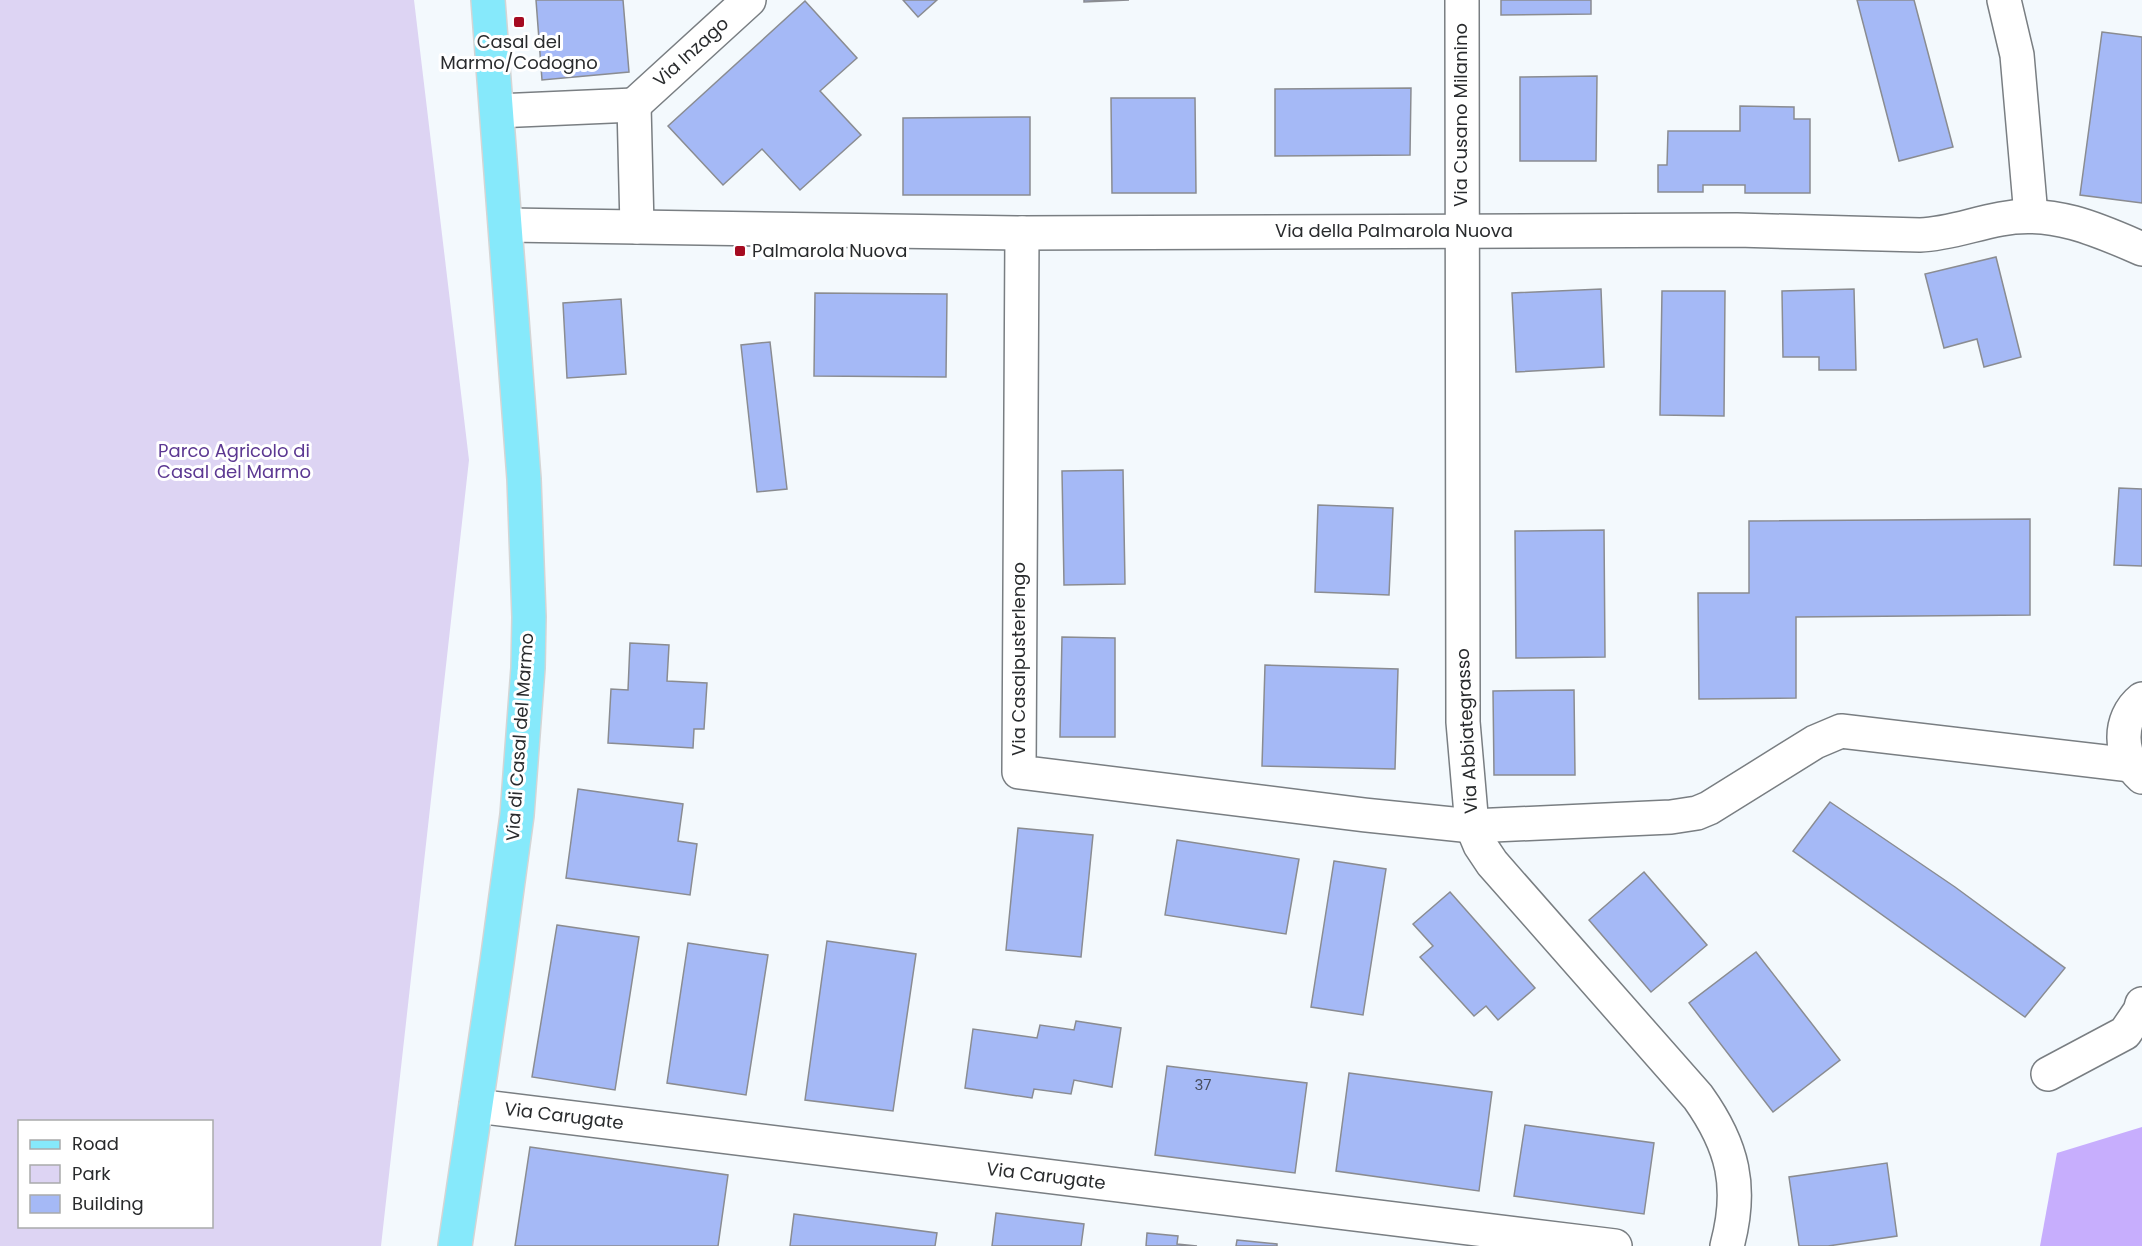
<svg xmlns="http://www.w3.org/2000/svg" width="2142" height="1246" font-family="Poppins,sans-serif">
<style>
.green{fill:#ddd4f3;fill-rule:evenodd}
.forest{fill:#c7aefd}
.building{fill:#a5b9f6;stroke:#8a8c91;stroke-width:1.5}
.lines{fill:none;stroke-linecap:round;stroke-linejoin:round}
.minor-casing{stroke:#797e82;stroke-width:36}
.major-casing{stroke:#d4d5d5;stroke-width:36}
.minor{stroke:#fff;stroke-width:33}
.major{stroke:#86e9fb;stroke-width:33}
.poi-dot{fill:#a50b21;stroke:#fff;stroke-width:2}
.labels{text-anchor:middle;stroke-width:6;stroke-linejoin:round;paint-order:stroke}
.number-label{font-size:15px;fill:#484e5f}
.poi-label{font-size:18px;fill:#292b2d;stroke:#fff}
.street-label{font-size:18px;fill:#292b2d;stroke:#fff}
.park-label{font-size:18px;fill:#5c3892;stroke:#fff}
</style>
<rect width="100%" height="100%" fill="#f3f9fd"/>
<!-- green -->
<path class="green" d="M0 0H414L469 460 381 1246H0ZM20 1122H212V1226H20Z"/>
<!-- forest -->
<path class="forest" d="M2142 1127V1246H2040L2057 1153Z"/>
<!-- building -->
<g class="building">
<path d="M536 0H623L629 72 542 80Z"/>
<path d="M903 0H937L918 17Z"/>
<path d="M1084 0H1129L1084 2Z"/>
<path d="M1501 0H1591V14L1501 15Z"/>
<path d="M1857 0H1914L1953 147 1899 161Z"/>
<path d="M805 1 857 58 820 91 861 135 800 190 762 149 723 185 668 126Z"/>
<path d="M2102 32 2142 37V203L2080 195Z"/>
<path d="M1597 76 1596 161H1520V77Z"/>
<path d="M1411 88 1410 155 1275 156V89Z"/>
<path d="M1111 98H1195L1196 193H1112Z"/>
<path d="M1740 106 1794 107V119H1810V193H1745V185H1703V192H1658V165H1667L1668 131H1740Z"/>
<path d="M1030 117V195H903V118Z"/>
<path d="M1996 257 2021 357 1984 367 1977 339 1944 348 1925 274Z"/>
<path d="M1601 289 1604 367 1516 372 1512 293Z"/>
<path d="M1854 289 1856 370H1819V357H1783L1782 291Z"/>
<path d="M1662 291H1725L1724 416 1660 415Z"/>
<path d="M815 293 947 294 946 377 814 376Z"/>
<path d="M621 299 626 374 567 378 563 303Z"/>
<path d="M770 342 787 489 757 492 741 345Z"/>
<path d="M1123 470 1125 584 1064 585 1062 471Z"/>
<path d="M2119 488 2142 489V566L2114 565Z"/>
<path d="M1318 505 1393 508 1389 595 1315 592Z"/>
<path d="M2030 519V615L1796 617V698L1699 699 1698 593H1749V521Z"/>
<path d="M1604 530 1605 657 1516 658 1515 531Z"/>
<path d="M1062 637 1115 638V737H1060Z"/>
<path d="M630 643 669 645 667 681 707 683 704 729H694L693 748 608 743 611 689 628 690Z"/>
<path d="M1265 665 1398 669 1395 769 1262 766Z"/>
<path d="M1574 690 1575 775H1494L1493 691Z"/>
<path d="M578 789 683 804 678 841 697 844 690 895 566 878Z"/>
<path d="M1830 802 1955 887 2065 968 2025 1017 1793 851Z"/>
<path d="M1018 828 1093 835 1081 957 1006 950Z"/>
<path d="M1177 840 1299 859 1286 934 1165 915Z"/>
<path d="M1334 861 1386 869 1363 1015 1311 1007Z"/>
<path d="M1644 872 1707 945 1651 992 1589 920Z"/>
<path d="M1450 892 1535 988 1498 1020 1486 1006 1474 1016 1420 957 1433 946 1413 924Z"/>
<path d="M557 925 639 937 615 1090 532 1077Z"/>
<path d="M827 941 916 954 893 1111 805 1100Z"/>
<path d="M688 943 768 955 746 1095 667 1083Z"/>
<path d="M1756 952 1840 1060 1773 1112 1689 1003Z"/>
<path d="M1076 1021 1121 1028 1112 1087 1074 1080 1071 1094 1034 1089 1032 1098 965 1088 973 1029 1037 1038 1040 1025 1074 1030Z"/>
<path d="M1167 1066 1307 1083 1295 1173 1155 1155Z"/>
<path d="M1349 1073 1492 1092 1479 1191 1336 1171Z"/>
<path d="M1525 1125 1654 1143 1644 1214 1514 1196Z"/>
<path d="M530 1147 728 1175 718 1246H515Z"/>
<path d="M1887 1163 1897 1236 1828 1246H1799L1789 1177Z"/>
<path d="M996 1213 1084 1224 1081 1246H992Z"/>
<path d="M794 1214 937 1233 935 1246H790Z"/>
<path d="M1147 1233 1178 1236 1177 1244 1197 1246H1146Z"/>
<path d="M1237 1240 1277 1244V1246H1236Z"/>
</g>
<g class="lines">
<!-- minor casing -->
<g class="minor-casing">
<g id="minor">
<path d="M1462 0 1463 722 1472 826 1480 845 1492 863 1698 1097C1733 1146 1743 1187 1727 1246"/>
<path d="M2004 0 2017 55 2031 216"/>
<path d="M634 105 749 0"/>
<path d="M634 105 637 227"/>
<path d="M497 111 634 105"/>
<path d="M506 225 1022 233 1737 230 1920 235C1948 234 1973 224 2001 219 2051 209 2097 229 2142 249"/>
<path d="M1022 233 1019 772 1365 815 1472 826 1671 817 1697 813 1709 808 1815 742 1841 731 2131 765"/>
<path d="M2142 699C2117 719 2119 757 2142 777"/>
<path d="M2048 1074 2125 1033 2140 1011 2142 1004"/>
<path d="M476 1106 1615 1246"/>
</g>
</g>
<!-- major casing -->
<g class="major-casing">
<path id="major" d="M455 1246 497 962 517 815 528 668 529 617 524 479 488 0"/>
</g>
<!-- minor -->
<use href="#minor" class="minor"/>
<!-- major -->
<use href="#major" class="major"/>
</g>
<!-- markers -->
<g class="poi-dot">
<rect x="513" y="16" width="12" height="12" rx="3"/>
<rect x="734" y="245" width="12" height="12" rx="3"/>
</g>
<g class="labels">
<!-- number labels -->
<g class="number-label">
<text x="1203" y="1090">37</text>
</g>
<!-- poi labels -->
<g class="poi-label">
<text x="519" y="48">Casal del<tspan x="519" dy="21">Marmo/Codogno</tspan></text>
<text x="752" y="257" text-anchor="start">Palmarola Nuova</text>
</g>
<!-- street labels -->
<g class="street-label">
<text transform="translate(691 52) rotate(-42)" y="6">Via Inzago</text>
<text transform="translate(1461 115) rotate(-90)" y="6">Via Cusano Milanino</text>
<text x="1394" y="237">Via della Palmarola Nuova</text>
<text transform="translate(1019 659) rotate(-90)" y="6">Via Casalpusterlengo</text>
<text transform="translate(1467 731) rotate(-93)" y="6">Via Abbiategrasso</text>
<text transform="translate(520 737) rotate(-86)" y="6">Via di Casal del Marmo</text>
<text transform="translate(564 1116) rotate(7)" y="6">Via Carugate</text>
<text transform="translate(1046 1176) rotate(7)" y="6">Via Carugate</text>
</g>
<!-- park labels -->
<g class="park-label">
<text x="234" y="457">Parco Agricolo di<tspan x="234" dy="21">Casal del Marmo</tspan></text>
</g>
</g>
<!-- legend -->
<rect x="18" y="1120" width="195" height="108" fill="#ffffff" stroke="#a9aaab" stroke-width="1.5"/>
<rect x="30" y="1140" width="30" height="9" fill="#86e9fb" stroke="#a9aaab" stroke-width="1.5"/>
<text x="72" y="1150" font-size="18" fill="#292b2d">Road</text>
<rect x="30" y="1165" width="30" height="18" fill="#ddd4f3" stroke="#a9aaab" stroke-width="1.5"/>
<text x="72" y="1180" font-size="18" fill="#292b2d">Park</text>
<rect x="30" y="1195" width="30" height="18" fill="#a5b9f6" stroke="#a9aaab" stroke-width="1.5"/>
<text x="72" y="1210" font-size="18" fill="#292b2d">Building</text>
</svg>
